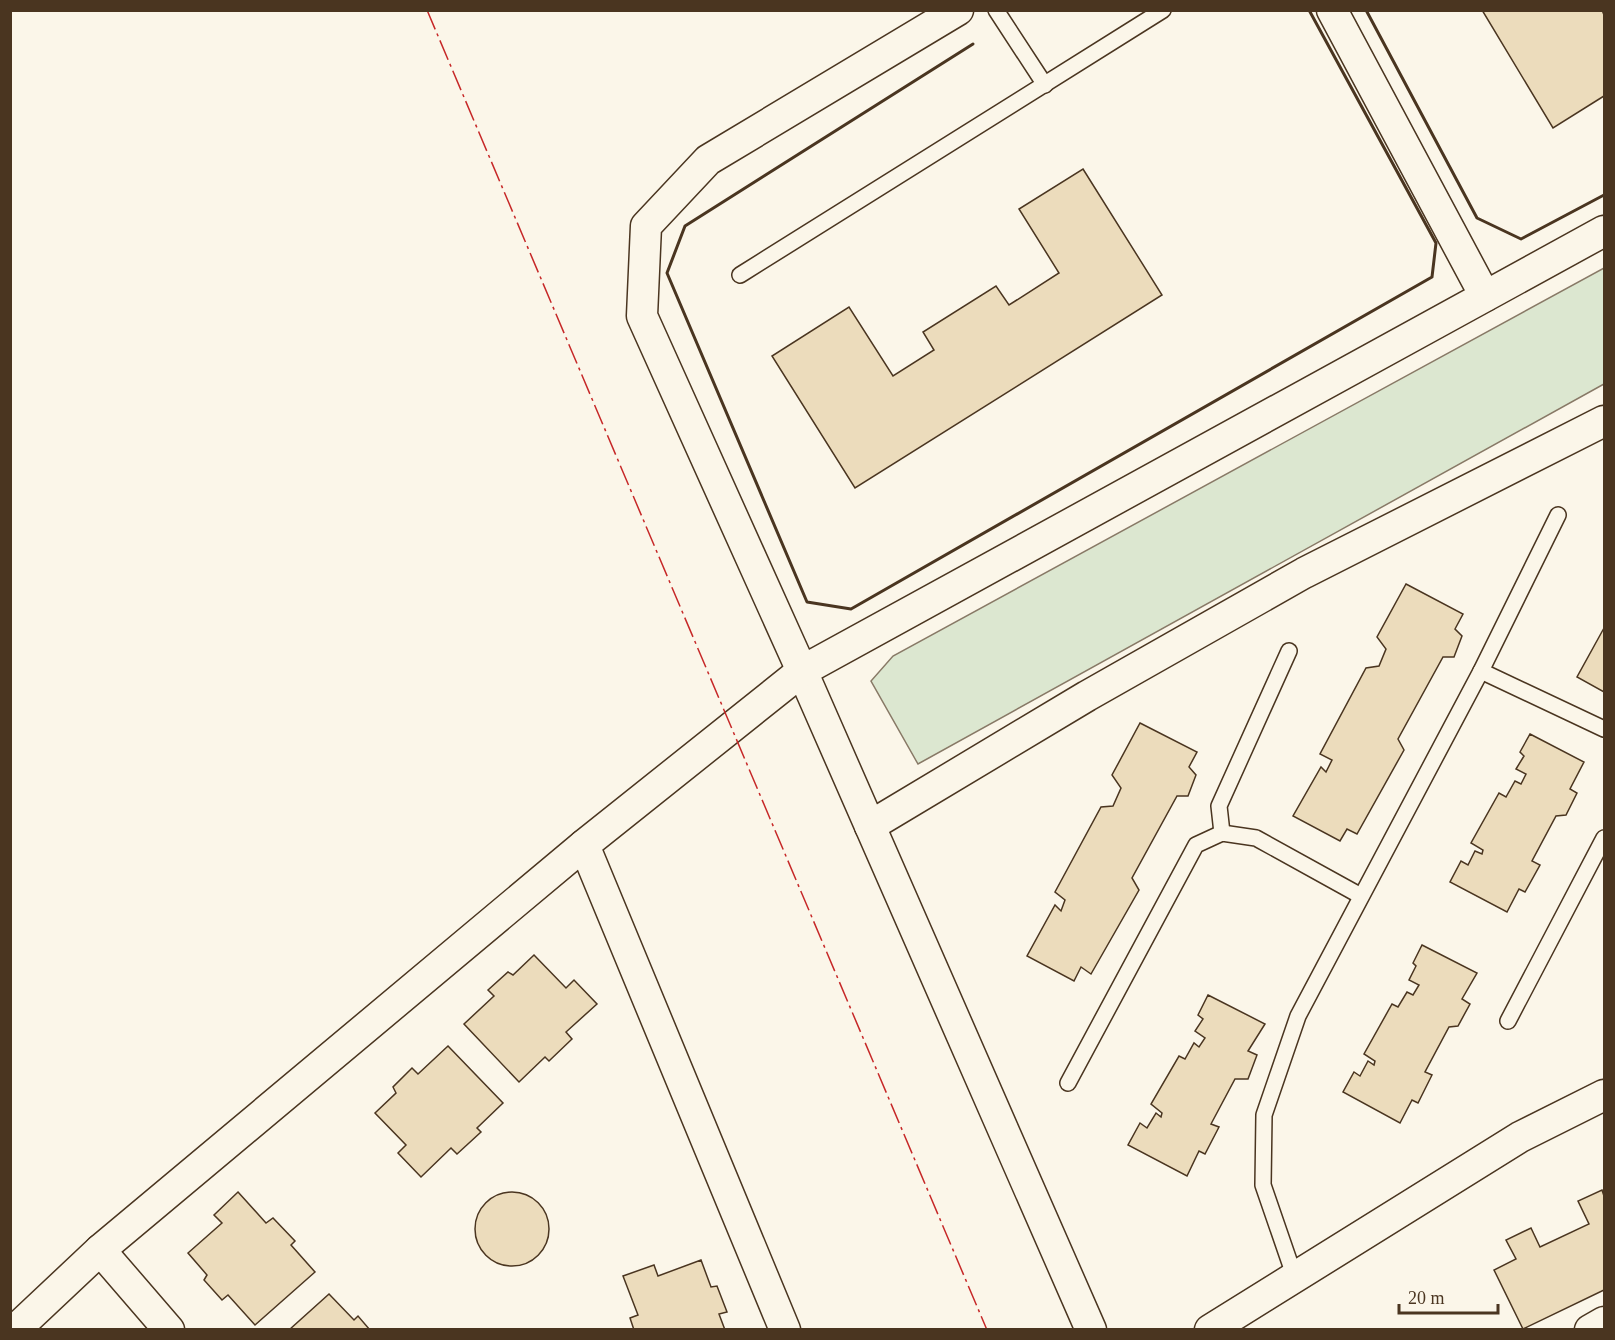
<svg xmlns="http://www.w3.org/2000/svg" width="1615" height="1340" font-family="Georgia,serif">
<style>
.green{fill:#dce7d0;stroke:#887966;stroke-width:1.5}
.building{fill:#ecdcbc;stroke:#4a3520;stroke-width:1.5}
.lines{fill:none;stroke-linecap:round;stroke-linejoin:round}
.service-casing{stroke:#4a3520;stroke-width:18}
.minor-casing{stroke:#4a3520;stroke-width:33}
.service{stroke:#fbf6e9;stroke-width:15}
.minor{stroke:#fbf6e9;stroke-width:30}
.wall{stroke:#4a3520;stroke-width:3}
.power{stroke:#c62828;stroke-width:1.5;stroke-dasharray:21 4.5 3 4.5;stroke-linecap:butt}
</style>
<rect width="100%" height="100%" fill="#fbf6e9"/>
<!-- green -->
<path class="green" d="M1604 268V384L918 764 871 681 893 656Z"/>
<!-- building -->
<g class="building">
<path d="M1482 10H1602L1604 15V96L1553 128Z"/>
<path d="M1083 169 1162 295 855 488 772 356 849 307 893 376 934 350 923 332 996 286 1009 305 1059 273 1019 209Z"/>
<path d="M1406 584 1463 614 1455 629 1462 636 1454 657H1443L1398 739 1404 750 1357 834 1347 829 1340 841 1293 816 1321 767 1326 772 1332 760 1320 754 1366 668 1379 666 1386 649 1377 637Z"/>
<path d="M1604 628V692L1577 677Z"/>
<path d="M1140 723 1197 752 1189 767 1196 775 1188 796H1177L1132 878 1139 890 1091 974 1081 967 1074 981 1027 956 1055 905 1061 911 1065 900 1055 892 1101 807 1113 806 1121 788 1112 775Z"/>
<path d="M1530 734 1584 762 1570 789 1577 793 1566 815 1556 816 1532 861 1540 865 1525 892 1519 889 1507 912 1450 882 1461 861 1468 865 1475 851 1482 854 1483 850 1471 843 1499 793 1506 797 1515 781 1521 784 1526 774 1516 769 1524 756 1520 752Z"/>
<path d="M1422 945 1477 973 1462 999 1470 1004 1458 1026 1449 1027 1425 1072 1432 1075 1418 1103 1412 1100 1400 1123 1343 1092 1354 1072 1360 1076 1368 1061 1374 1065 1375 1061 1364 1054 1392 1004 1398 1007 1407 992 1413 995 1419 985 1409 980 1416 966 1413 963Z"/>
<path d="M534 955 566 988 574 980 597 1004 566 1032 572 1039 549 1061 545 1057 519 1082 464 1024 494 996 488 990 508 972 513 975Z"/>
<path d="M1208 995 1265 1024 1248 1051 1257 1055 1248 1079H1235L1211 1124 1219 1127 1205 1154 1199 1151 1187 1176 1128 1145 1140 1123 1147 1128 1156 1113 1161 1117 1162 1113 1151 1104 1179 1056 1185 1059 1194 1043 1199 1047 1205 1038 1195 1031 1203 1019 1198 1015Z"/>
<path d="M448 1046 503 1103 477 1128 481 1132 457 1154 451 1148 421 1177 398 1153 406 1145 375 1113 396 1093 393 1087 412 1068 418 1074Z"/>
<path d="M1602 1190 1604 1196V1290L1523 1329 1494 1270 1516 1259 1506 1240 1531 1228 1540 1247 1589 1224 1578 1201Z"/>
<circle cx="512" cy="1229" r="37"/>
<path d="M238 1192 266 1223 273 1218 295 1241 291 1245 315 1272 255 1325 228 1295 222 1300 204 1280 207 1275 188 1253 222 1223 214 1215Z"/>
<path d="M701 1260 711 1287 717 1286 727 1312 719 1314 725 1330H634L630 1318 638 1315 623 1276 654 1265 658 1276Z"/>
<path d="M329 1294 354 1320 358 1316 370 1330H289Z"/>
</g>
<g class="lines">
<!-- service casing -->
<g class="service-casing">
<g id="service">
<path d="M996 10 1045 85"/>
<path d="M740 275 1163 10"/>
<path d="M1481 671 1604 729"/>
<path d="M1222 833 1219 806 1289 651"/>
<path d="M1508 1021 1604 838"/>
<path d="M1068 1083 1196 845 1222 833 1256 838 1361 896"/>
<path d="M1294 1275 1263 1185 1264 1115 1298 1016 1481 671 1558 515"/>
</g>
</g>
<!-- minor casing -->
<g class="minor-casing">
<g id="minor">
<path d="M958 10 708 160 646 226 642 316 802 671 1091 1330"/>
<path d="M1332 10 1485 296"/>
<path d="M870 826 1087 696 1304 573 1604 421"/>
<path d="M584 845 785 1330"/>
<path d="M100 1250 169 1330"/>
<path d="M15 1330 100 1250 584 845 802 671 1604 231"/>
<path d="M1210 1330 1520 1137 1604 1095"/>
<path d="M1590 1330 1604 1322"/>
</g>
</g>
<!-- service -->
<use href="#service" class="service"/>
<!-- minor -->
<use href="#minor" class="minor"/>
<!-- wall -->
<g class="wall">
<path d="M1366 10 1477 218 1521 239 1604 195"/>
<path d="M973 44 685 226 667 273 807 602 851 609 1432 277 1436 243 1309 10"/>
</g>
<!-- power -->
<path class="power" d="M427 10 987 1330"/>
</g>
<!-- border -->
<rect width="1615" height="1340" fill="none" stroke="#4a3520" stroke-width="24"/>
<!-- scale -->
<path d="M1399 1304v9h99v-9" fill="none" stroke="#4a3520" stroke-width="3"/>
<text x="1408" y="1304" font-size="18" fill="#4a3520" stroke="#fbf6e9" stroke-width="4.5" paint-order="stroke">20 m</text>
</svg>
